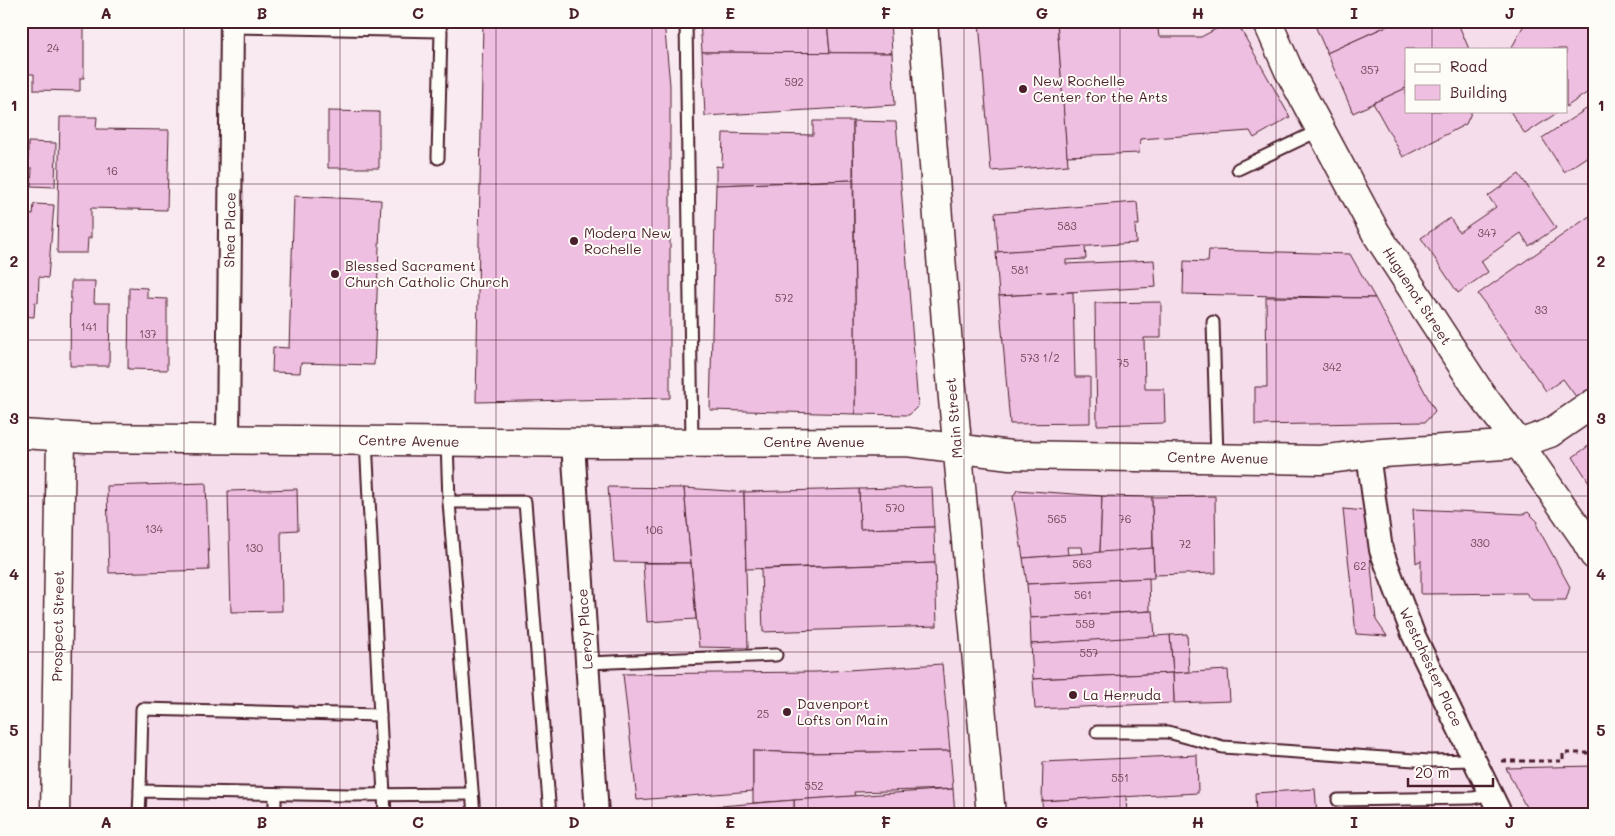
<svg xmlns="http://www.w3.org/2000/svg" width="1615" height="836" font-family="Mali,sans-serif">
<style>
.built{fill:#f6ddec;fill-rule:evenodd}
.building{fill:#efbfe2;stroke:#4a1f2b}
.lines{fill:none;stroke-linecap:round;stroke-linejoin:round}
.lane-casing{stroke:#4a1f2b;stroke-width:15}
.street-casing{stroke:#4a1f2b;stroke-width:26}
.secondary-casing{stroke:#4a1f2b;stroke-width:31}
.primary-casing{stroke:#4a1f2b;stroke-width:31}
.path{stroke:#4a1f2b;stroke-width:3;stroke-dasharray:5 4;stroke-linecap:butt}
.lane{stroke:#fdfcf7;stroke-width:11}
.street{stroke:#fdfcf7;stroke-width:22}
.secondary{stroke:#fdfcf7;stroke-width:28}
.primary{stroke:#fdfcf7;stroke-width:28}
.grid{fill:none;stroke:#4a1f2b;stroke-width:1;stroke-opacity:0.55}
.poi-dot{fill:#4a1f2b;stroke:#fdfcf7;stroke-width:2}
.labels{text-anchor:middle;stroke-width:4;stroke-linejoin:round;paint-order:stroke}
.number-label{font-size:11px;fill:#734759}
.poi-label{font-size:14px;fill:#4a1f2b;stroke:#fdfcf7;text-anchor:start}
.street-label{font-size:14px;fill:#4a1f2b;stroke:#fdfcf7}
.neatline{fill:none;stroke:#4a1f2b;stroke-width:2}
.grid-label{font-size:16px;text-anchor:middle;font-weight:bold;fill:#4a1f2b}
</style>
<rect width="100%" height="100%" fill="#f9eaf1"/>
<filter id="ink" filterUnits="userSpaceOnUse"><feTurbulence type="fractalNoise" baseFrequency=".02" numOctaves="2"/><feDisplacementMap in="SourceGraphic" scale="10" xChannelSelector="R" yChannelSelector="G"/><feConvolveMatrix kernelMatrix="1 2 1 2 8 2 1 2 1" color-interpolation-filters="sRGB"/></filter>
<g filter="url(#ink)">
<!-- built -->
<path class="built" d="M935 21H1594V815H47L54 445 964 451ZM1406 49H1566V111H1406Z"/>
<!-- building -->
<g class="building">
<path d="M21 21H84V78H80V91L34 90V74H21Z"/>
<path d="M483 21H664L670 85V398L476 402Z"/>
<path d="M700 21H827L830 53 702 52Z"/>
<path d="M827 21H890L892 53H830Z"/>
<path d="M979 21H1057L1068 165 991 171Z"/>
<path d="M1057 21H1157L1159 37H1201L1231 21H1236L1290 117 1254 138 1250 131 1140 139 1139 153 1067 156Z"/>
<path d="M1313 21H1398L1327 53Z"/>
<path d="M1398 21H1457L1469 49H1406V88L1353 113 1327 53Z"/>
<path d="M1526 21H1594V88L1566 107V49H1511Z"/>
<path d="M702 52 892 53 895 105 705 116Z"/>
<path d="M1406 88V111H1472L1466 124 1403 157 1373 103Z"/>
<path d="M1594 104V152L1564 172 1542 138Z"/>
<path d="M328 111 379 112V168H328Z"/>
<path d="M1510 111H1560L1525 134Z"/>
<path d="M60 117H97L96 129 169 130 167 210 91 208V238H88L87 253H57Z"/>
<path d="M813 121H853V180L716 185V166L722 167 723 133 813 135Z"/>
<path d="M853 121 896 122 918 406 909 415 855 414V299Z"/>
<path d="M28 142 56 143 55 187 31 186 32 168H28Z"/>
<path d="M1519 174 1556 228 1529 246 1521 233 1481 261 1488 272 1458 293 1421 238 1450 218 1459 232 1496 207 1488 196Z"/>
<path d="M853 180 855 299V414L710 410 716 185Z"/>
<path d="M294 196 381 200 374 365 301 363 300 373 272 372 273 347 289 348Z"/>
<path d="M1137 202 1139 225H1135L1136 243 998 252 995 213Z"/>
<path d="M34 204 54 205 48 278 39 277 38 303 35 302 34 317 21 316 22 214 33 215Z"/>
<path d="M1594 213V386L1577 398 1563 379 1546 391 1478 294Z"/>
<path d="M1085 246 1086 259 1066 260V264L1154 260 1156 287 999 296 996 252Z"/>
<path d="M1209 250 1350 254 1375 298 1183 294 1184 261 1208 262Z"/>
<path d="M71 281H95L94 303H110L109 366H70Z"/>
<path d="M129 287 147 288V298L167 299V370L128 369Z"/>
<path d="M1073 292 1075 377H1090V423L1010 424 999 296Z"/>
<path d="M1266 297 1375 298 1435 411 1425 422 1255 425V387H1267Z"/>
<path d="M1161 302V338H1144L1145 389H1164L1165 423 1097 425 1095 303Z"/>
<path d="M1594 442V490L1573 457Z"/>
<path d="M206 483 209 570 109 573 107 486Z"/>
<path d="M608 487 684 488 691 563 614 562Z"/>
<path d="M932 487 934 527 860 529 859 489Z"/>
<path d="M684 488 744 492 748 648 699 647Z"/>
<path d="M297 489 298 530 281 531 282 611 231 612 228 491Z"/>
<path d="M859 489 860 529 934 527 935 563 746 569 744 492Z"/>
<path d="M1017 490 1102 496 1100 553 1083 554 1082 547H1067L1068 555 1023 558 1013 497Z"/>
<path d="M1102 496 1152 497 1153 548 1100 553Z"/>
<path d="M1215 496 1216 573 1154 575 1152 497Z"/>
<path d="M1343 509 1366 511 1376 620 1387 636 1356 634Z"/>
<path d="M1413 509 1523 514 1528 512 1538 522 1537 526 1570 587 1566 600H1532L1526 593 1421 594V560L1416 563Z"/>
<path d="M1153 548 1154 578 1027 584 1023 558Z"/>
<path d="M643 563H691L696 619 647 622Z"/>
<path d="M935 563 937 626 763 632 761 569Z"/>
<path d="M1149 578 1150 611 1030 618 1027 584Z"/>
<path d="M1153 611 1155 637 1031 644 1030 618Z"/>
<path d="M1187 634 1189 672 1173 673 1170 635Z"/>
<path d="M1170 635 1173 673 1033 679 1031 644Z"/>
<path d="M942 664 950 751 805 753 753 751V791L637 800 623 674 816 672Z"/>
<path d="M1228 670 1230 701 1174 703 1173 673Z"/>
<path d="M1173 673 1174 703 1035 709 1033 679Z"/>
<path d="M753 751 805 753 950 751 953 789 854 792 855 796 753 803Z"/>
<path d="M1197 755 1198 793 1042 801 1043 762Z"/>
<path d="M1594 766V815H1530L1506 768Z"/>
<path d="M953 789 955 815H794V800Z"/>
<path d="M1315 789 1317 815H1256L1255 793Z"/>
<path d="M1126 796 1127 815H1043L1042 801Z"/>
<path d="M794 800V815H637L636 813Z"/>
</g>
<g class="lines">
<!-- lane casing -->
<g class="lane-casing">
<g id="lane">
<path d="M686 21 692 443"/>
<path d="M232 27 441 31 438 158"/>
<path d="M1238 169 1320 130"/>
<path d="M1213 322 1217 458"/>
<path d="M366 440 385 815"/>
<path d="M447 441 449 502 474 815"/>
<path d="M449 502H525L550 815"/>
<path d="M588 663 776 655"/>
<path d="M1097 732H1168L1223 747 1429 761 1474 760"/>
<path d="M140 791 142 709 380 715"/>
<path d="M1338 800 1473 798 1491 794"/>
<path d="M139 815 140 791 349 795 472 794"/>
<path d="M275 815V794"/>
</g>
</g>
<!-- street casing -->
<g class="street-casing">
<g id="street">
<path d="M228 439 232 21"/>
<path d="M573 443 597 815"/>
<path d="M1368 454 1381 550 1413 634 1501 815"/>
</g>
</g>
<!-- secondary casing -->
<g class="secondary-casing">
<g id="secondary">
<path d="M21 434 87 438 602 443 907 442 1010 455 1320 460 1368 454 1519 444 1550 433 1594 403"/>
<path d="M55 815 61 437"/>
</g>
</g>
<!-- primary casing -->
<g class="primary-casing">
<g id="primary">
<path d="M923 21 946 322 991 815"/>
<path d="M1267 21 1289 71 1376 233 1481 394 1519 444 1583 536 1594 555"/>
</g>
</g>
<!-- path -->
<path class="path" d="M1502 761H1563V753H1594"/>
<!-- lane -->
<use href="#lane" class="lane"/>
<!-- street -->
<use href="#street" class="street"/>
<!-- secondary -->
<use href="#secondary" class="secondary"/>
<!-- primary -->
<use href="#primary" class="primary"/>
</g>
</g>
<!-- grid -->
<path class="grid" d="M184 21V815M340 21V815M496 21V815M652 21V815M808 21V815M964 21V815M1120 21V815M1276 21V815M1432 21V49M1432 111V815M21 184H1594M21 340H1594M21 496H1594M21 652H1594"/>
<!-- markers -->
<g class="poi-dot">
<circle cx="1023" cy="89" r="5"/>
<circle cx="574" cy="241" r="5"/>
<circle cx="335" cy="274" r="5"/>
<circle cx="1073" cy="695" r="5"/>
<circle cx="787" cy="712" r="5"/>
</g>
<g class="labels">
<!-- number labels -->
<g class="number-label">
<text x="53" y="52">24</text>
<text x="1370" y="74">357</text>
<text x="794" y="86">592</text>
<text x="112" y="175">16</text>
<text x="1067" y="230">583</text>
<text x="1487" y="237">347</text>
<text x="1020" y="274">581</text>
<text x="784" y="302">572</text>
<text x="1541" y="314">33</text>
<text x="89" y="331">141</text>
<text x="148" y="338">137</text>
<text x="1040" y="362">573 1/2</text>
<text x="1123" y="367">75</text>
<text x="1332" y="371">342</text>
<text x="895" y="512">570</text>
<text x="1057" y="523">565</text>
<text x="1125" y="523">76</text>
<text x="154" y="533">134</text>
<text x="654" y="534">106</text>
<text x="1480" y="547">330</text>
<text x="1185" y="548">72</text>
<text x="254" y="552">130</text>
<text x="1082" y="568">563</text>
<text x="1360" y="570">62</text>
<text x="1083" y="599">561</text>
<text x="1085" y="628">559</text>
<text x="1089" y="657">557</text>
<text x="763" y="718">25</text>
<text x="1120" y="782">551</text>
<text x="814" y="790">552</text>
</g>
<!-- poi labels -->
<g class="poi-label">
<text x="1033" y="86">New Rochelle<tspan x="1033" dy="16">Center for the Arts</tspan></text>
<text x="584" y="238">Modera New<tspan x="584" dy="16">Rochelle</tspan></text>
<text x="345" y="271">Blessed Sacrament<tspan x="345" dy="16">Church Catholic Church</tspan></text>
<text x="1083" y="700">La Herruda</text>
<text x="797" y="709">Davenport<tspan x="797" dy="16">Lofts on Main</tspan></text>
</g>
<!-- street labels -->
<g class="street-label">
<text transform="translate(230 230) rotate(-89)" y="5">Shea Place</text>
<text transform="translate(1417 296) rotate(57)" y="5">Huguenot Street</text>
<text transform="translate(954 418) rotate(-95)" y="5">Main Street</text>
<text transform="translate(409 441) rotate(1)" y="5">Centre Avenue</text>
<text x="814" y="447">Centre Avenue</text>
<text transform="translate(1218 458) rotate(1)" y="5">Centre Avenue</text>
<text transform="translate(58 626) rotate(-89)" y="5">Prospect Street</text>
<text transform="translate(585 629) rotate(-94)" y="5">Leroy Place</text>
<text transform="translate(1431 667) rotate(65)" y="5">Westchester Place</text>
</g>
</g>
<!-- margin -->
<rect width="1615" height="836" fill="none" stroke="#fdfcf7" stroke-width="55"/>
<!-- legend -->
<rect x="1405" y="48" width="162" height="65" fill="#fdfcf7" stroke="#b5a4a5"/>
<rect x="1415" y="64" width="25" height="8" fill="#fdfcf7" stroke="#b5a4a5"/>
<text x="1450" y="72" font-size="15" fill="#4a1f2b">Road</text>
<rect x="1415" y="85" width="25" height="15" fill="#efbfe2" stroke="#b5a4a5"/>
<text x="1450" y="98" font-size="15" fill="#4a1f2b">Building</text>
<!-- scale -->
<path d="M1408 778v8h85v-8" fill="none" stroke="#4a1f2b" stroke-width="2.5"/>
<text x="1415" y="778" font-size="15" fill="#4a1f2b" stroke="#fdfcf7" stroke-width="4" paint-order="stroke">20 m</text>
<rect x="28" y="28" width="1560" height="780" class="neatline"/>
<g class="grid-label">
<text x="106" y="19">A</text>
<text x="262" y="19">B</text>
<text x="418" y="19">C</text>
<text x="574" y="19">D</text>
<text x="730" y="19">E</text>
<text x="886" y="19">F</text>
<text x="1042" y="19">G</text>
<text x="1198" y="19">H</text>
<text x="1354" y="19">I</text>
<text x="1510" y="19">J</text>
<text x="14" y="111">1</text>
<text x="1601" y="111">1</text>
<text x="14" y="267">2</text>
<text x="1601" y="267">2</text>
<text x="14" y="424">3</text>
<text x="1601" y="424">3</text>
<text x="14" y="580">4</text>
<text x="1601" y="580">4</text>
<text x="14" y="736">5</text>
<text x="1601" y="736">5</text>
<text x="106" y="828">A</text>
<text x="262" y="828">B</text>
<text x="418" y="828">C</text>
<text x="574" y="828">D</text>
<text x="730" y="828">E</text>
<text x="886" y="828">F</text>
<text x="1042" y="828">G</text>
<text x="1198" y="828">H</text>
<text x="1354" y="828">I</text>
<text x="1510" y="828">J</text>
</g>
</svg>
